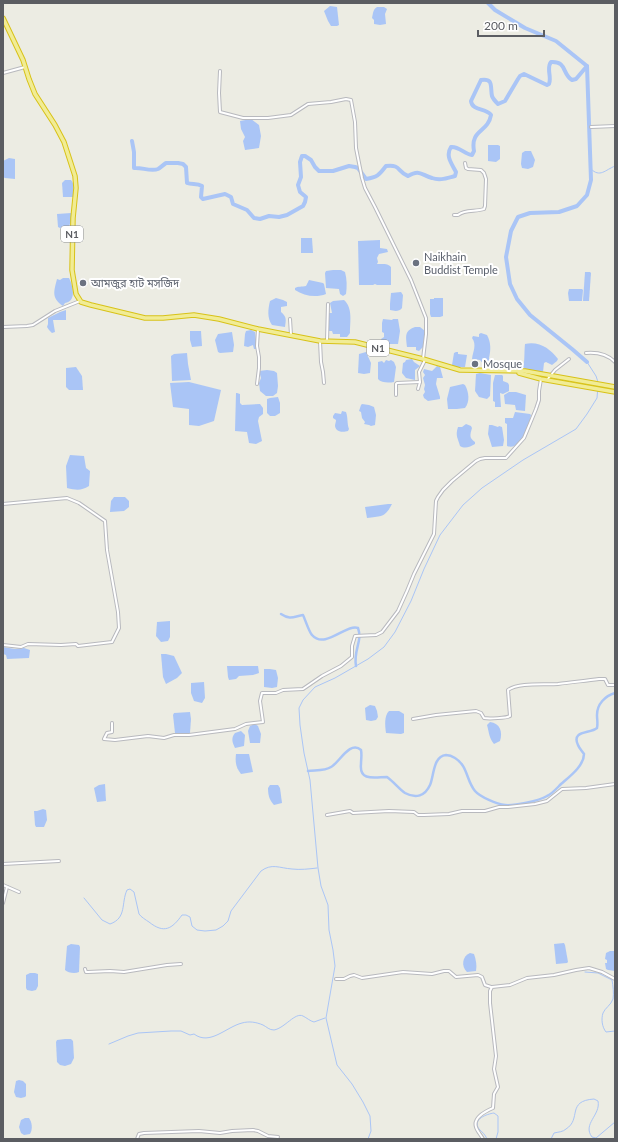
<svg xmlns="http://www.w3.org/2000/svg" width="618" height="1142" font-family="Lato,'Noto Sans Bengali',sans-serif">
<style>
.water{fill:#aac5f6}
.lines{fill:none;stroke-linecap:round;stroke-linejoin:round}
.stream{stroke:#aac5f6;stroke-width:1}
.canal{stroke:#aac5f6;stroke-width:2.5}
.river{stroke:#aac5f6;stroke-width:4}
.street-casing{stroke:#b8b9be;stroke-width:4}
.highway-casing{stroke:#d8c218;stroke-width:5.5}
.street{stroke:#fff;stroke-width:2}
.highway{stroke:#f1ec95;stroke-width:3.5}
.worship-dot{fill:#6b7280;stroke:#fff;stroke-width:1.5}
.labels{text-anchor:middle;stroke-width:4;stroke-linejoin:round;paint-order:stroke}
.shield{fill:#fff;stroke:#8c8e91;stroke-width:1}
.shield-label{font-size:10px;font-weight:bold;fill:#5b5d62}
.worship-label{font-size:11px;fill:#5b616d;stroke:#fff;text-anchor:start}
</style>
<rect width="100%" height="100%" fill="#ecece3"/>
<!-- water -->
<g class="water">
<path d="M330 6 337 7 339 25 337 26H331L328 21 324 11Z"/>
<path d="M377 7H384L387 9 385 14 386 24 380 25 374 24V20L372 18C373 14 373 9 377 7Z"/>
<path d="M251 119 259 125 261 136 259 148 245 150 243 141 245 137 241 129 240 121Z"/>
<path d="M488 145H498L500 146V159L496 162 488 161Z"/>
<path d="M525 151H531L535 160 533 167 528 169 522 168 521 164 522 153Z"/>
<path d="M9 158 15 159V179L5 178 3 177V161Z"/>
<path d="M65 180H71C75 184 74 192 73 197H63L62 183Z"/>
<path d="M71 213V221L68 229H62L58 227 57 214Z"/>
<path d="M301 238H312L313 253H301Z"/>
<path d="M380 240V248L387 249 388 252 379 254 377 258 378 262 377 264C382 264 388 263 391 267V285H377L375 284 373 285H359L358 241Z"/>
<path d="M333 270H341L345 272C347 279 347 287 346 294L343 296 340 294 339 289 326 288 325 273 326 271Z"/>
<path d="M585 272H590L591 273 589 301H583Z"/>
<path d="M63 278H69C73 286 77 301 65 303L63 306C51 298 54 291 57 279L60 280Z"/>
<path d="M309 280 323 283 324 284 326 294C316 298 304 296 295 290V288C298 286 302 287 306 286Z"/>
<path d="M569 289H582L583 290 582 301H569L568 293Z"/>
<path d="M401 292 403 295 402 308C399 312 394 311 390 310V304L391 293Z"/>
<path d="M276 298 283 300 287 302V306L281 307V312C287 317 286 320 285 327L272 325C267 318 268 309 270 301Z"/>
<path d="M434 298H443V316L440 317H431L430 314V299H434Z"/>
<path d="M344 300C353 308 350 322 350 333L347 337H340V334H333L332 331H328L329 313H332L330 303 333 301Z"/>
<path d="M66 310V320H53L55 332 52 333 49 330 47 327 48 324V318L60 312Z"/>
<path d="M383 319 392 320 393 319H398L400 331 398 344H383L381 339 384 337V333L382 332V323Z"/>
<path d="M415 327H420L425 331 423 347 419 351 416 350V347H407C406 336 404 331 415 327Z"/>
<path d="M251 330 255 332 257 349H254L253 345 248 347 244 346 245 334 246 331Z"/>
<path d="M190 331H201L202 346 192 347 190 340Z"/>
<path d="M232 332 234 345 233 352 220 353 218 352 215 340 218 334Z"/>
<path d="M481 333 487 335C491 342 491 350 489 358L492 365 485 366 480 360 472 359C473 351 477 345 472 338L473 336 479 337V334Z"/>
<path d="M525 344C540 341 550 349 558 359L557 361 552 365 546 362 544 363 543 372 528 370 523 368C525 361 524 353 525 344Z"/>
<path d="M366 352 371 363 370 373 364 374 358 373 359 354Z"/>
<path d="M456 352H458V354L467 355 465 367H455L452 365 454 353Z"/>
<path d="M187 353 188 364 191 380 172 381 171 356 174 354Z"/>
<path d="M412 359 414 362 420 366 419 367 415 370V380L406 378 402 373 403 363 405 362 406 360Z"/>
<path d="M386 360 389 361 391 360 394 362 396 367 394 382C389 383 381 383 378 379V362L382 361 384 363Z"/>
<path d="M437 366 440 367 443 378H437L436 384 440 397V399L428 401 424 398 423 395 425 392 424 389 425 385 423 378 425 375 423 372 424 369 432 371Z"/>
<path d="M76 367 82 376 83 390H69L66 387V368Z"/>
<path d="M267 370 274 371 277 373 278 386 277 393 273 396H266L260 391 259 383 261 378 259 371Z"/>
<path d="M480 373 491 375 490 396 487 399 479 397 475 391 476 374Z"/>
<path d="M495 375H502L503 376V381L508 383 509 385V391L503 394 500 393 501 407H495V402L493 401V383Z"/>
<path d="M189 382 221 390 214 421 199 426 189 425V409L173 407 170 383Z"/>
<path d="M463 384 465 385C469 392 470 402 465 408L457 409H448L447 399 450 387Z"/>
<path d="M509 392H516L526 395 525 411 516 410 515 405 505 404 504 395Z"/>
<path d="M236 393H237L240 394V403L242 405 260 404 263 408V414L259 417 258 421 262 441 256 444 249 443 247 432 235 431Z"/>
<path d="M278 397 280 403V413L275 416H270L267 413V399L270 398Z"/>
<path d="M362 404 369 405 374 407 376 415 375 425 371 426 369 425 364 424 365 422 362 418 361 412 359 411 361 405Z"/>
<path d="M342 411 346 412C348 417 347 424 349 429L348 431C344 432 336 433 335 426 335 424 336 422 336 420L333 418V416L335 413 341 414Z"/>
<path d="M515 412 530 414 531 415C529 426 521 451 507 446V424L505 423V418H513Z"/>
<path d="M466 424 471 426 472 428C470 435 469 438 475 442V444C470 447 465 449 460 446 458 438 455 436 458 427H462Z"/>
<path d="M489 425H492L498 427 499 426 502 427 504 440 503 446 492 447 488 434Z"/>
<path d="M70 455 84 456 86 468 90 471 89 486C81 491 76 490 67 488L66 466Z"/>
<path d="M114 497H125L129 501V507L124 511 110 512 111 501Z"/>
<path d="M388 504H392C385 518 381 516 367 518L365 507Z"/>
<path d="M170 621V637L168 641 161 642 156 636 157 622Z"/>
<path d="M3 647 15 649 24 648 30 650 29 658 7 659 6 655 3 654Z"/>
<path d="M161 654H166L174 656 182 673 177 678 166 684 163 677Z"/>
<path d="M227 666H258L259 673 253 675 239 676 236 679 229 680 228 677Z"/>
<path d="M264 669H270L276 670 278 678 277 687 272 688 264 687Z"/>
<path d="M204 682 205 698 202 703 194 701 191 693V683Z"/>
<path d="M370 705 375 706 377 711 378 717 376 720 371 721 366 720 365 708Z"/>
<path d="M389 711H399L404 714V733L401 734 386 733C385 726 384 716 389 711Z"/>
<path d="M190 712 191 719 190 733H175L173 715 174 713Z"/>
<path d="M490 722C500 723 503 732 500 741L494 744C489 738 489 732 487 725Z"/>
<path d="M255 724 258 726 261 734 260 743H250L248 731 250 726Z"/>
<path d="M241 731 245 735 244 746 235 748C232 742 231 738 235 733Z"/>
<path d="M236 754H249L253 772 241 774C236 768 235 762 236 754Z"/>
<path d="M105 784 106 801 97 802 94 788 99 785Z"/>
<path d="M270 785H278L280 788 282 803 274 805C269 800 268 794 268 788Z"/>
<path d="M43 809 46 810 47 820 44 827H36L35 825 34 811H37Z"/>
<path d="M564 943 565 945 568 962 567 963 556 964 554 944Z"/>
<path d="M71 944 79 945 80 947 79 972C75 974 68 973 65 970L67 946Z"/>
<path d="M610 951H615V971L608 970 606 969 605 963H607V960L605 959 606 953Z"/>
<path d="M470 953 474 954C476 960 477 965 476 971L467 972C461 967 462 956 470 953Z"/>
<path d="M30 973H35L38 974V986L36 990 32 991 27 990 26 988V975Z"/>
<path d="M65 1039H71L73 1041 74 1058 71 1064 65 1066 60 1065 57 1062 56 1042 57 1040Z"/>
<path d="M19 1080 23 1081 26 1084V1096L25 1097 21 1098 16 1097 14 1092 16 1081Z"/>
<path d="M25 1118H29C32 1122 33 1129 30 1134L24 1135 21 1133 19 1127 21 1120Z"/>
</g>
<g class="lines">
<!-- stream -->
<g class="stream">
<path d="M591 169C600 178 605 170 615 166"/>
<path d="M587 362 596 376 598 382"/>
<path d="M84 898 102 920 110 924C127 918 121 903 127 890L130 889 134 892C136 899 137 907 139 914 141 917 146 920 149 922 164 934 172 929 182 915H186L190 917 192 926 197 930 205 931 216 930 223 926 228 921 231 911 261 871C272 863 279 868 292 869 300 870 309 869 317 868"/>
<path d="M585 972 598 973 612 980C613 986 614 993 613 999 611 1005 605 1008 603 1013 601 1019 602 1027 606 1032L615 1031"/>
<path d="M109 1044 128 1036 138 1033 171 1031H181L190 1035 194 1034C210 1046 226 1027 242 1023 249 1021 256 1022 263 1025 267 1027 269 1030 274 1030 285 1028 295 1012 303 1016 307 1018 310 1021 314 1022L325 1018"/>
<path d="M368 1139 371 1131 370 1116 363 1102 352 1084 337 1065 326 1018 335 966 333 950 329 930 328 905 321 886 318 868 310 780 304 753 300 725 299 708 303 700 315 687 335 678 368 659 384 647 395 632 411 601 424 569 440 535 463 505 482 488 523 460 576 429 587 414 597 398 598 386"/>
<path d="M487 1139C485 1134 482 1132 479 1129 472 1119 487 1114 494 1113L498 1116V1132L496 1139"/>
<path d="M551 1139 554 1133C558 1132 563 1132 566 1129 582 1119 566 1101 594 1099L598 1101C601 1115 582 1124 592 1137L596 1138 615 1122"/>
</g>
<!-- canal -->
<g class="canal">
<path d="M281 614C290 620 293 617 303 615 305 619 309 632 312 635 325 650 347 623 358 628 363 641 353 650 356 666"/>
<path d="M308 771C315 770 325 771 331 767 339 763 350 740 361 750 362 755 361 759 361 764 359 782 376 777 387 777 394 782 399 789 405 793 416 799 425 796 430 785 434 776 433 756 446 755 450 755 452 756 455 758 468 766 466 780 475 791 480 797 497 804 505 805 514 806 539 801 547 796 552 794 557 788 561 784 569 777 584 766 584 754 582 751 579 748 578 745 571 730 590 734 597 728 598 723 597 720 597 715 597 704 605 696 615 693"/>
</g>
<!-- river -->
<g class="river">
<path d="M488 3 495 10 525 28 556 41 587 66 591 180 587 195 577 206 559 212 530 213 518 217 511 231 506 257 510 284 517 299 530 315 572 349 587 362"/>
<path d="M132 141 134 152V168C141 167 151 172 158 169 160 168 163 165 166 163H178L183 164 186 167 187 183C192 185 197 183 202 186L201 197 203 199 225 194 231 197 233 204 247 210 254 218 260 219 269 216 279 217 287 215 303 206 305 202 306 197 300 192 298 185 301 177 300 162 302 156H305L311 160 315 167 319 171H333L349 166 355 167 358 168 366 179C378 177 379 175 386 166 401 164 397 172 408 176 420 169 421 175 432 178 440 181 447 178 455 176L456 172C452 164 445 156 451 147 459 146 464 154 472 155L474 151C470 129 488 133 491 115 486 108 472 111 471 101L481 80C494 78 490 87 492 96 493 99 496 102 498 104L505 101 518 79 520 76 524 74 547 85 549 84C552 77 546 68 551 62 567 61 562 74 572 80L576 79 587 66"/>
</g>
<!-- street casing -->
<g class="street-casing">
<g id="street">
<path d="M220 71 219 93 220 112 243 118H268L291 115 308 104 331 102 346 99 351 100 355 122 356 148 362 178 365 188 375 207 411 280 426 318V334L423 359"/>
<path d="M3 73 25 67"/>
<path d="M591 127 615 126"/>
<path d="M454 215H458C465 209 476 212 484 209L485 206 486 179 484 173 481 170 468 169 466 168 465 163"/>
<path d="M290 319 291 335"/>
<path d="M3 327 27 326 33 325 55 311 80 301"/>
<path d="M320 341 321 362 323 372 324 383"/>
<path d="M327 341 328 304"/>
<path d="M586 353C598 352 607 354 615 362"/>
<path d="M547 380 555 370 569 359"/>
<path d="M257 384 259 368V357L257 346 258 329"/>
<path d="M418 389 420 382 419 372 425 360"/>
<path d="M396 395V384L397 383 420 382"/>
<path d="M3 504 67 498 79 503 105 521 107 550 118 612 119 628 112 642 78 646 76 644 61 645 28 644 21 647 3 645"/>
<path d="M413 719 436 715 476 711 481 713 484 718C489 719 507 718 510 716L508 690C518 682 545 685 558 684 571 682 585 681 599 679H605L608 685H615"/>
<path d="M112 723V732L107 733 104 739 115 740 148 736 164 738 174 735H189L235 729 246 724 263 722 260 701 262 693H276L283 690 303 689 322 676 341 666 352 657V646L355 636 376 635 382 632 398 611 407 591 414 574 434 534 436 501 438 497 443 490 452 481 476 461 480 459 485 458H506L524 438 536 409 539 400V391L541 379"/>
<path d="M327 815 350 811 353 813 389 811 414 812 418 815H424L449 814 462 811H485L499 807H508L535 804 547 801 562 789 586 788 615 784"/>
<path d="M3 864 59 861"/>
<path d="M3 885 19 892"/>
<path d="M3 903 7 887"/>
<path d="M85 969 86 972H88L110 971 124 972 167 965 181 964"/>
<path d="M336 979H344L350 976 354 975 362 978 403 972 432 974 444 971H449L456 977 478 975 482 977 485 985 491 987"/>
<path d="M137 1139 139 1134 144 1133 199 1131 220 1133 232 1131 253 1130 258 1131 268 1136 278 1137"/>
<path d="M483 1139C481 1135 477 1131 476 1127 473 1118 486 1111 493 1108L494 1094 498 1087 494 1069 496 1056 490 1003V991L492 987 510 985 527 978 554 975 576 970 589 968 602 972 615 979"/>
</g>
</g>
<!-- highway casing -->
<g class="highway-casing">
<g id="highway">
<path d="M3 18 23 60 29 79 35 94 55 125 64 142 75 176 76 188 73 218 72 270 76 294 81 302 91 305 145 318H163L194 315 219 319 258 329 320 341 355 342 423 359 460 370 525 371 615 387"/>
<path d="M519 373 541 379 615 392"/>
</g>
</g>
<!-- street -->
<use href="#street" class="street"/>
<!-- highway -->
<use href="#highway" class="highway"/>
</g>
<!-- markers -->
<g class="worship-dot">
<circle cx="416" cy="263" r="4"/>
<circle cx="83" cy="283" r="4"/>
<circle cx="475" cy="364" r="4"/>
</g>
<g class="labels">
<!-- shield labels -->
<g class="shield">
<rect x="61" y="226" width="22" height="16" rx="3"/>
<rect x="367" y="340" width="22" height="16" rx="3"/>
</g>
<g class="shield-label">
<text x="72" y="238">N1</text>
<text x="378" y="352">N1</text>
</g>
<!-- worship labels -->
<g class="worship-label">
<text x="424" y="261">Naikhain<tspan x="424" dy="13">Buddist Temple</tspan></text>
<text x="91" y="287">আমজুর হাট মসজিদ</text>
<text x="483" y="368">Mosque</text>
</g>
</g>
<!-- border -->
<rect width="618" height="1142" fill="none" stroke="#5b5d62" stroke-width="8"/>
<!-- scale -->
<path d="M478 30v6h66v-6" fill="none" stroke="#5b5d62" stroke-width="2"/>
<text x="484" y="30" font-size="12" fill="#5b5d62" stroke="#ffffff" stroke-width="3" paint-order="stroke">200 m</text>
</svg>
